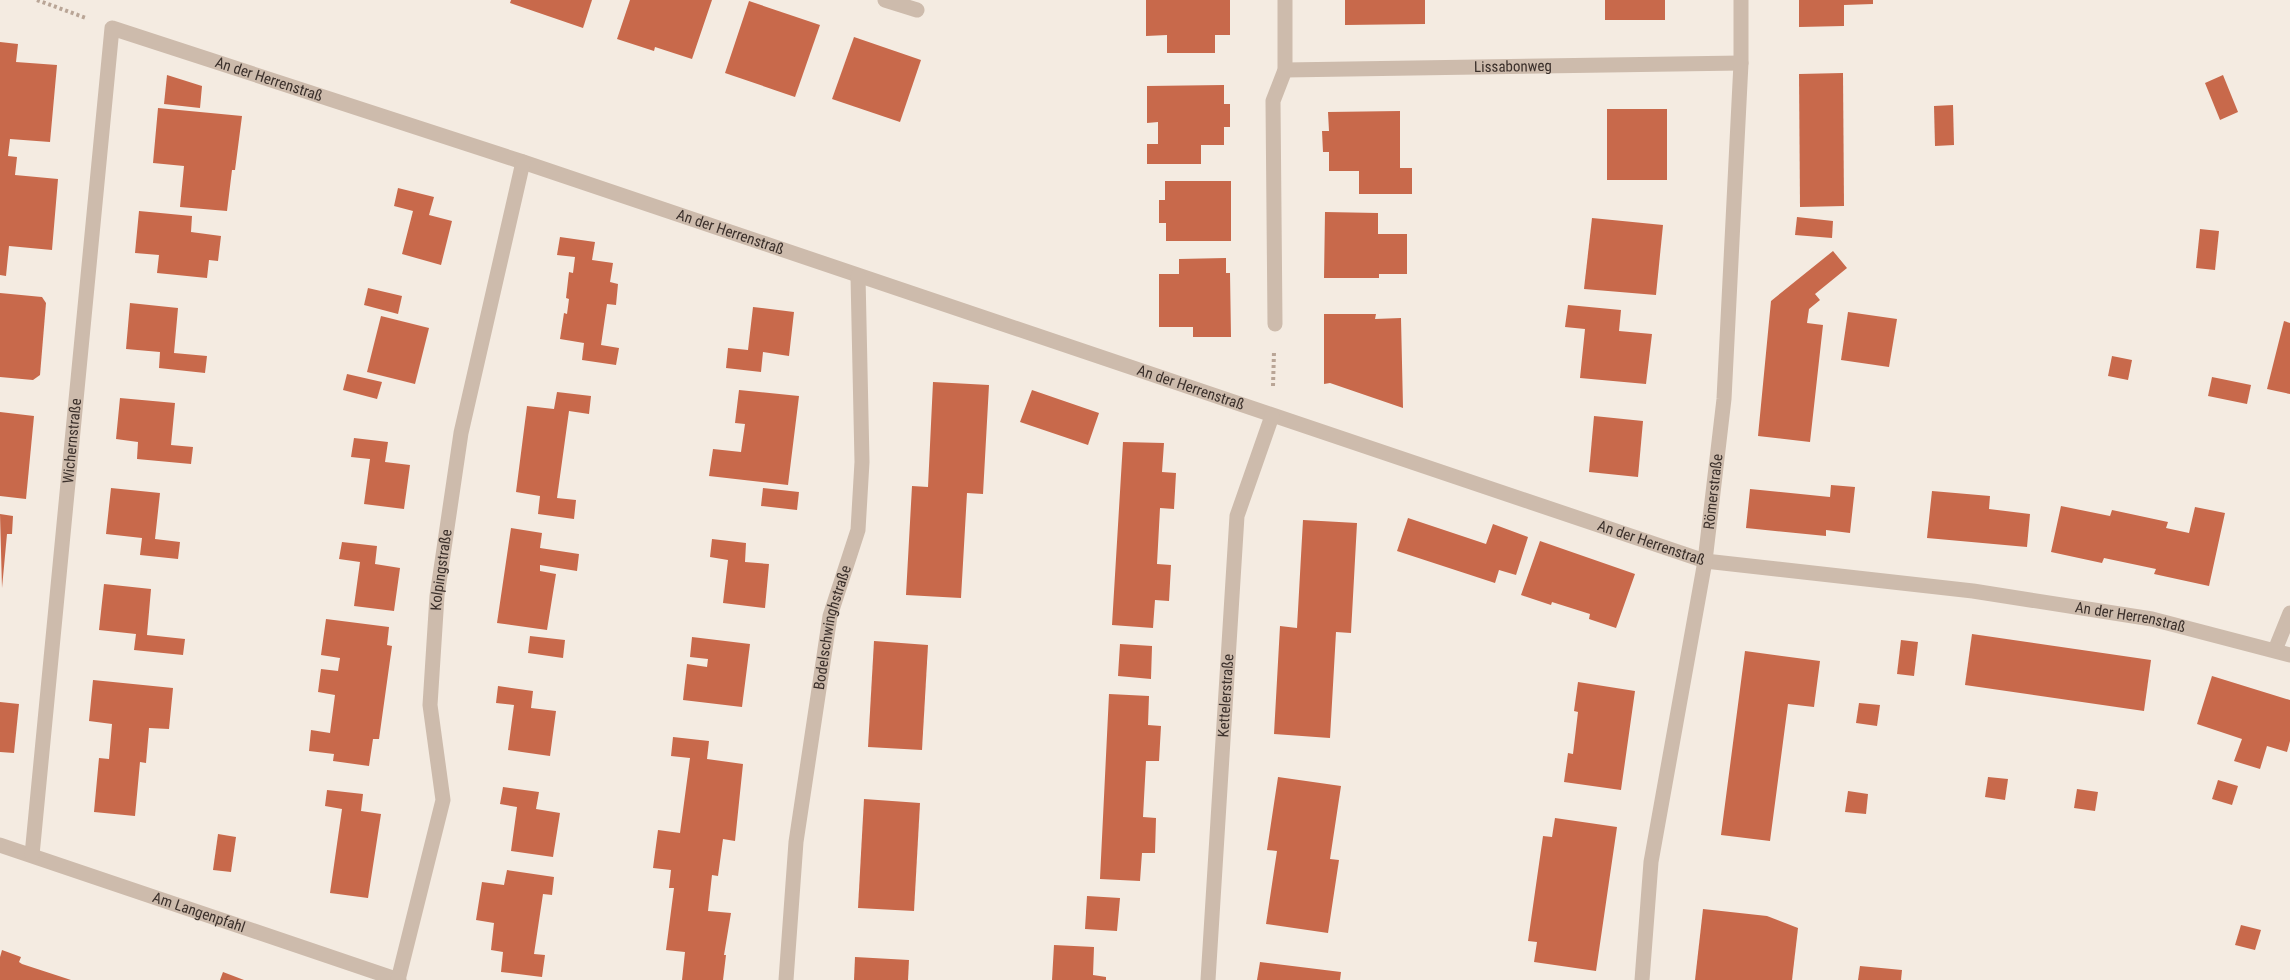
<svg xmlns="http://www.w3.org/2000/svg" width="2290" height="980" font-family="'Roboto Condensed',sans-serif">
<style>
.building{fill:#c8694b}
.lines{fill:none;stroke-linecap:round;stroke-linejoin:round}
.path{stroke:#b9a596;stroke-width:4;stroke-dasharray:3 3;stroke-linecap:butt}
.street{stroke:#cdbbac;stroke-width:15}
.labels{text-anchor:middle;stroke-width:5;stroke-linejoin:round;paint-order:stroke}
.street-label{font-size:15px;fill:#3b302b;stroke:#fbf5ee}
</style>
<rect width="100%" height="100%" fill="#f4ebe1"/>
<!-- building -->
<g class="building">
<path d="M511 0H592L583 28 510 3Z"/>
<path d="M630 0H712L692 59 655 47 654 51 617 39Z"/>
<path d="M1146 0H1230V35H1215V53H1167V35L1146 36Z"/>
<path d="M1345 0H1425V24L1345 25Z"/>
<rect x="1605" y="0" width="60" height="20"/>
<path d="M1799 0H1873V4L1844 5V26L1799 27Z"/>
<path d="M749 1 820 25 795 97 725 73Z"/>
<path d="M854 37 921 60 900 122 832 99Z"/>
<path d="M0 42 18 44 16 62 57 65 50 142 10 139 8 156 17 157 15 175 58 179 52 250 9 246 6 276 0 275Z"/>
<path d="M1843 73 1844 206 1800 207 1799 74Z"/>
<path d="M167 75 202 86 200 108 164 104Z"/>
<path d="M2223 75 2238 112 2220 120 2205 83Z"/>
<path d="M1224 85V104H1230V127H1224V145H1201V164H1147V144H1158V122L1147 123V86Z"/>
<path d="M1953 105 1954 145 1935 146 1934 106Z"/>
<path d="M158 108 242 116 235 170H232L227 211 180 207 184 166 153 163Z"/>
<rect x="1607" y="109" width="60" height="71"/>
<path d="M1400 111V168H1412V194H1359V171H1329V152H1323L1322 131H1329L1328 112Z"/>
<path d="M1165 181H1231V241H1166V223H1159V200H1165Z"/>
<path d="M398 188 434 197 429 215 452 221 441 265 402 254 413 211 394 206Z"/>
<path d="M139 211 192 216 191 232 221 236 218 261 209 260 207 278 157 273 159 255 135 253Z"/>
<path d="M1325 212 1378 213V234H1407V274H1379V278H1324Z"/>
<path d="M1797 217 1833 221 1832 238 1795 235Z"/>
<path d="M1592 218 1663 225 1656 295 1584 289Z"/>
<path d="M2200 229 2219 231 2215 270 2196 268Z"/>
<path d="M560 237 595 242 592 260 613 263 610 282 618 284 616 305 607 304 601 345 619 348 616 365 582 360 584 343 560 339 564 313 567 314 569 299 566 298 569 272 573 273 575 257 557 255Z"/>
<path d="M1833 251 1847 268 1815 294 1820 300 1809 309 1807 323 1823 325 1810 442 1758 436 1771 301Z"/>
<path d="M1226 258V273H1230L1231 337H1193V327H1159V274H1179V259Z"/>
<path d="M368 288 402 296 398 314 364 305Z"/>
<path d="M0 293 42 297 46 303 40 375 33 380 0 377Z"/>
<path d="M130 303 178 308 174 353 207 356 205 373 159 368 160 352 126 349Z"/>
<path d="M1568 305 1621 310 1619 331 1652 334 1646 384 1580 378 1585 329 1565 327Z"/>
<path d="M753 307 794 312 789 356 763 352 761 372 726 368 728 348 748 350Z"/>
<path d="M1848 312 1897 319 1889 367 1841 360Z"/>
<path d="M1324 314H1376L1375 319 1401 318 1403 408 1330 383 1324 384Z"/>
<path d="M381 316 429 328 415 384 367 372Z"/>
<path d="M2284 321 2290 323V394L2267 389Z"/>
<path d="M2112 356 2132 360 2128 380 2108 376Z"/>
<path d="M347 374 382 382 377 399 343 390Z"/>
<path d="M2212 377 2251 385 2247 404 2208 396Z"/>
<path d="M933 382 989 385 983 494 967 493 961 598 906 595 912 486 928 487Z"/>
<path d="M739 390 799 396 788 485 709 476 713 449 741 452 745 424 735 423Z"/>
<path d="M1032 390 1099 413 1088 445 1020 422Z"/>
<path d="M557 392 591 396 589 414 569 411 557 498 576 500 574 519 538 514 540 496 516 492 527 406 554 409Z"/>
<path d="M120 398 175 403 171 445 193 447 191 464 137 459 138 442 116 439Z"/>
<path d="M0 412 34 416 26 499 0 496Z"/>
<path d="M1594 416 1643 421 1638 477 1589 472Z"/>
<path d="M354 438 388 442 385 462 410 465 404 509 364 504 370 459 351 457Z"/>
<path d="M1123 442 1164 443 1162 472 1176 473 1174 509 1160 508 1157 564 1171 565 1169 601 1155 600 1153 628 1112 625Z"/>
<path d="M1831 485 1855 487 1850 533 1826 530V536L1746 528 1750 489 1830 497Z"/>
<path d="M111 488 160 493 155 539 180 542 178 559 140 555 142 538 106 534Z"/>
<path d="M763 488 799 492 797 510 761 506Z"/>
<path d="M1932 491 1990 496 1989 509 2030 514 2027 547 1927 538Z"/>
<path d="M2061 506 2110 516 2112 510 2168 522 2166 528 2189 533 2195 507 2225 513 2209 586 2154 574 2156 569 2104 558 2102 563 2051 552Z"/>
<path d="M0 514 13 516 12 534H7L2 588Z"/>
<path d="M1408 518 1486 544 1493 524 1528 537 1516 575 1499 570 1495 583 1397 551Z"/>
<path d="M1303 520 1357 523 1351 633 1336 632 1330 738 1274 734 1280 626 1297 628Z"/>
<path d="M511 528 542 533 540 548 579 554 577 571 540 565V571L556 574 547 630 497 623Z"/>
<path d="M712 539 746 543 745 562 769 564 765 608 723 603 728 560 710 557Z"/>
<path d="M1540 541 1635 574 1616 628 1589 619 1590 614 1552 602 1551 605 1521 595Z"/>
<path d="M342 542 377 546 375 564 400 568 394 611 354 606 360 562 339 559Z"/>
<path d="M104 584 151 589 147 635 185 639 183 655 134 650 136 634 99 630Z"/>
<path d="M326 619 389 627 387 645 392 646 379 739H373L369 766 333 761 334 754 309 751 311 730 330 733 335 695 318 692 321 669 338 671 340 658 321 655Z"/>
<path d="M1972 634 2151 660 2144 711 1965 685Z"/>
<path d="M530 636 565 640 563 658 528 653Z"/>
<path d="M692 637 750 644 742 707 683 700 687 664 707 667 708 659 690 657Z"/>
<path d="M1901 640 1918 642 1914 676 1897 674Z"/>
<path d="M874 641 928 645 922 750 868 747Z"/>
<path d="M1120 644 1152 646 1151 679 1118 676Z"/>
<path d="M1745 651 1820 661 1814 707 1788 704 1770 841 1721 835Z"/>
<path d="M2212 676 2290 700V741L2287 752 2267 746 2260 769 2234 761 2242 739 2197 724Z"/>
<path d="M93 680 173 688 169 729 149 728 146 763 140 762 135 816 94 812 99 758 109 759 112 724 89 721Z"/>
<path d="M1578 682 1635 691 1621 790 1564 782 1568 753 1573 754 1578 712 1574 711Z"/>
<path d="M498 686 533 691 531 708 556 711 550 756 508 750 514 705 496 703Z"/>
<path d="M1109 694 1149 696 1148 725 1161 726 1159 761H1146L1143 817 1156 818 1155 853H1142L1140 881 1100 879Z"/>
<path d="M0 702 19 704 14 753 0 752Z"/>
<path d="M1859 703 1880 705 1877 726 1856 723Z"/>
<path d="M673 737 709 741 707 759 743 764 735 841 723 839 718 876 712 875 708 911 731 913 724 955H726L723 980H682L685 952 666 950 674 888H669L671 870 653 868 658 830 680 833 690 758 671 756Z"/>
<path d="M1278 777 1341 786 1330 859 1339 860 1328 933 1266 924 1277 851 1267 850Z"/>
<path d="M1988 777 2008 779 2005 800 1985 797Z"/>
<path d="M2218 780 2238 786 2232 805 2212 799Z"/>
<path d="M503 787 539 792 536 809 560 813 553 857 511 851 517 807 500 804Z"/>
<path d="M2077 789 2098 792 2095 811 2074 808Z"/>
<path d="M327 790 363 794 361 811 381 814 368 898 330 893 342 809 325 806Z"/>
<path d="M1848 791 1868 794 1866 814 1845 812Z"/>
<path d="M864 799 920 803 914 911 858 908Z"/>
<path d="M1555 818 1617 827 1596 971 1534 962 1537 942 1528 941 1543 836 1552 837Z"/>
<path d="M218 834 236 837 231 872 213 870Z"/>
<path d="M507 870 554 877 552 895 543 894 534 954 545 955 542 977 501 972 503 952 491 950 494 923 476 920 482 882 504 885Z"/>
<path d="M1087 896 1120 898 1117 931 1085 929Z"/>
<path d="M1703 909 1767 916 1798 928 1792 980H1695Z"/>
<path d="M2241 925 2261 930 2255 950 2235 945Z"/>
<path d="M1054 945 1094 947 1093 975 1106 977V980H1052Z"/>
<path d="M2 950 21 957 19 962 22 964 71 980H0V957Z"/>
<path d="M855 957 909 960 908 980H854Z"/>
<path d="M1260 962 1341 972 1340 980H1257Z"/>
<path d="M1860 966 1902 970 1901 980H1858Z"/>
<path d="M223 972 244 980H220Z"/>
</g>
<g class="lines">
<!-- path -->
<g class="path">
<path d="M37 0 86 18"/>
<path d="M1273 386 1274 352"/>
</g>
<!-- street -->
<g class="street">
<path d="M885 0 917 10"/>
<path id="s1" d="M1285 70 1741 63"/>
<path d="M1275 324 1273 101 1285 70V0"/>
<path d="M2275 650 2290 613"/>
<path id="s2" d="M0 845 399 980"/>
<path id="s3" d="M32 855 112 28 523 162 1705 561 1973 591 2152 619 2290 655"/>
<path id="s4" d="M398 980 443 800 430 705 437 596 461 433 523 162"/>
<path id="s5" d="M786 980 796 842 830 616 858 530 862 462 858 276"/>
<path id="s6" d="M1208 980 1237 516 1272 416"/>
<path id="s7" d="M1642 980 1651 862 1705 561 1724 399 1741 63V0"/>
</g>
</g>
<g class="labels">
<!-- street labels -->
<g class="street-label">
<text dy="5" stroke="none"><textPath href="#s1" startOffset="228">Lissabonweg</textPath></text>
<text dy="5" stroke="none"><textPath href="#s3" startOffset="996">An der Herrenstraß</textPath></text>
<text dy="5" stroke="none"><textPath href="#s3" startOffset="1482">An der Herrenstraß</textPath></text>
<text dy="5" stroke="none"><textPath href="#s3" startOffset="1968">An der Herrenstraß</textPath></text>
<text dy="5" stroke="none"><textPath href="#s3" startOffset="416">Wichernstraße</textPath></text>
<text dy="5" stroke="none"><textPath href="#s7" startOffset="494">Römerstraße</textPath></text>
<text dy="5" stroke="none"><textPath href="#s3" startOffset="2454">An der Herrenstraß</textPath></text>
<text dy="5" stroke="none"><textPath href="#s4" startOffset="417">Kolpingstraße</textPath></text>
<text dy="5" stroke="none"><textPath href="#s3" startOffset="2940">An der Herrenstraß</textPath></text>
<text dy="5" stroke="none"><textPath href="#s5" startOffset="356">Bodelschwinghstraße</textPath></text>
<text dy="5" stroke="none"><textPath href="#s6" startOffset="285">Kettelerstraße</textPath></text>
<text dy="5" stroke="none"><textPath href="#s2" startOffset="210">Am Langenpfahl</textPath></text>
</g>
</g>
</svg>
